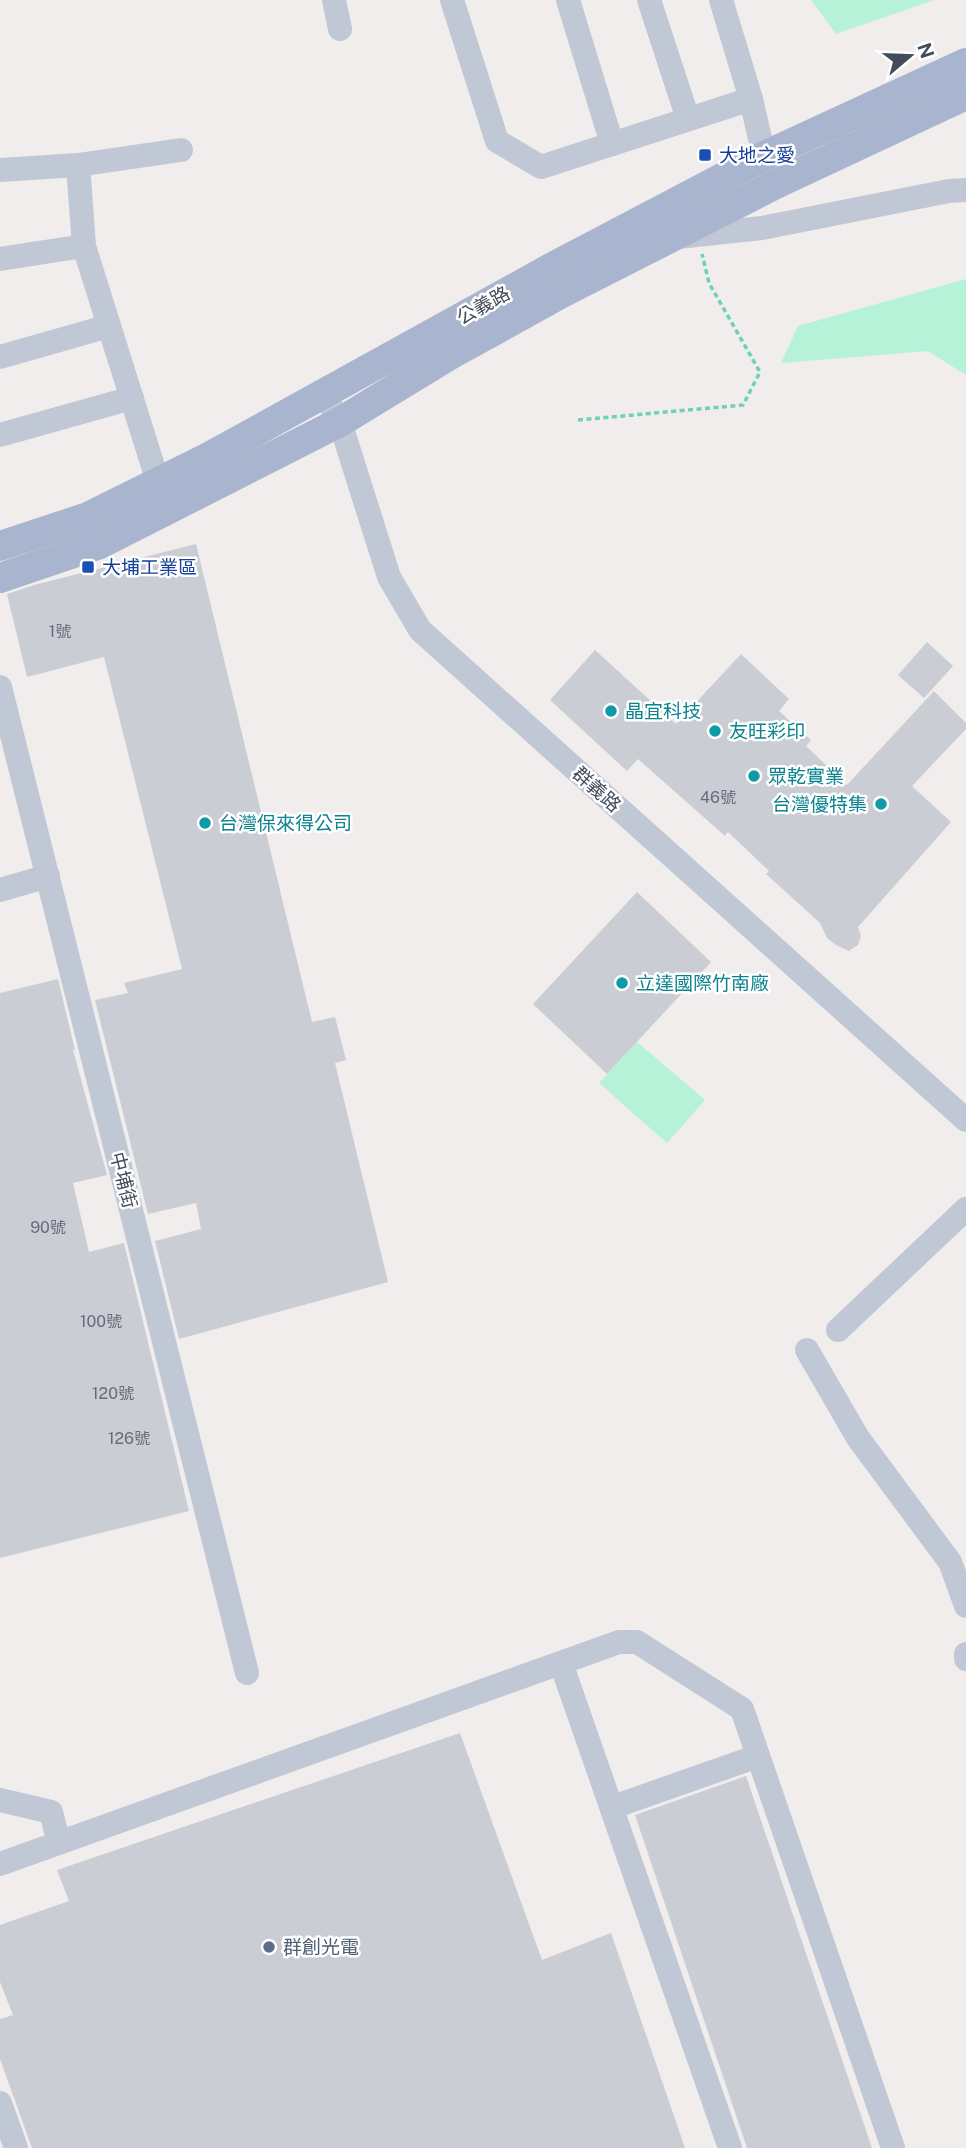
<svg xmlns="http://www.w3.org/2000/svg" width="966" height="2148" font-family="'Public Sans','Noto Sans TC',sans-serif">
<style>
.green{fill:#b6f2d8}
.building{fill:#cbcdd5}
.lines{fill:none;stroke-linecap:round;stroke-linejoin:round}
.path{stroke:#6cd2b2;stroke-width:3.5;stroke-dasharray:5 3.5;stroke-linecap:butt}
.minor{stroke:#c1c8d5;stroke-width:24}
.major{stroke:#a9b5ce;stroke-width:30}
.transit-dot{fill:#1a4fb4;stroke:#fff;stroke-width:2.5}
.culture-dot{fill:#0f9aa8;stroke:#fff;stroke-width:2.5}
.service-dot{fill:#5c6f8a;stroke:#fff;stroke-width:2.5}
.labels{text-anchor:middle;stroke-width:5;stroke-linejoin:round;paint-order:stroke}
.number-label{font-size:16px;fill:#656c7a}
.transit-label{font-size:19px;fill:#164399;stroke:#fff;text-anchor:start}
.street-label{font-size:19px;fill:#434c5b;stroke:#fff}
.culture-label{font-size:19px;fill:#0d838f;stroke:#fff;text-anchor:start}
.service-label{font-size:19px;fill:#4e5e75;stroke:#fff;text-anchor:start}
</style>
<rect width="100%" height="100%" fill="#f0edec"/>
<!-- green -->
<g class="green">
<path d="M811 0H934L836 34Z"/>
<path d="M966 279V375L928 351 781 363 798 326Z"/>
<path d="M637 1042 705 1100 667 1143 599 1083Z"/>
</g>
<!-- building -->
<g class="building">
<path d="M196 544 312 1022 335 1017 346 1060 335 1063 388 1282 179 1339 155 1241 201 1229 196 1203 148 1214 95 1000 128 993 124 983 182 969 104 657 27 677 7 594 34 585Z"/>
<path d="M927 642 953 666 924 698 898 675Z"/>
<path d="M595 650 676 724 741 654 789 699 779 711 811 740 806 746 847 785 934 691 966 723V729L912 786 951 822 858 927 861 936 858 945 849 951 836 945 827 938 820 923 766 874 769 871 728 832 725 836 638 759 627 771 550 700Z"/>
<path d="M637 892 711 962 607 1074 533 1004Z"/>
<path d="M58 979 75 1050H73L107 1175 73 1183 89 1252 124 1243 189 1511 0 1558V993Z"/>
<path d="M460 1733 542 1960 611 1933 685 2148H32L0 2059V2019L13 2015 0 1982V1925L69 1901 57 1870Z"/>
<path d="M746 1776 872 2148H747L635 1815Z"/>
</g>
<g class="lines">
<!-- path -->
<path class="path" d="M578 420 743 405 760 372 709 283 702 254"/>
<!-- minor -->
<g class="minor">
<path d="M334 0 340 29"/>
<path d="M452 0 497 141 541 167 751 99"/>
<path d="M568 0 612 144"/>
<path d="M649 0 688 119"/>
<path d="M721 0 751 99 764 156 771 171"/>
<path d="M78 165 84 246"/>
<path d="M0 170 78 165 181 150"/>
<path d="M678 237 762 228 949 191 966 190"/>
<path d="M0 259 84 246 158 482 166 497"/>
<path d="M0 357 109 326"/>
<path d="M323 393 340 422 389 577 420 630 966 1120"/>
<path d="M0 435 132 398"/>
<path d="M0 687 247 1673"/>
<path d="M0 890 48 876"/>
<path d="M838 1330 966 1209"/>
<path d="M807 1350 858 1438 950 1562 966 1606"/>
<path d="M966 1654V1659"/>
<path d="M561 1663 730 2148"/>
<path d="M0 1800 51 1812 59 1843"/>
<path d="M613 1807 758 1756"/>
<path d="M0 1864 619 1642H637L742 1709 893 2148"/>
<path d="M0 2103 16 2148"/>
</g>
<!-- major -->
<g class="major">
<path d="M0 546 88 517 209 457 551 268 764 156 966 63"/>
<path d="M0 578 100 544 340 422 450 355 562 293 776 184 966 95"/>
</g>
</g>
<!-- markers -->
<g class="transit-dot">
<rect x="698" y="148" width="14" height="14" rx="3.5"/>
<rect x="81" y="560" width="14" height="14" rx="3.5"/>
</g>
<g class="culture-dot">
<circle cx="611" cy="711" r="7"/>
<circle cx="715" cy="731" r="7"/>
<circle cx="754" cy="776" r="7"/>
<circle cx="881" cy="804" r="7"/>
<circle cx="205" cy="823" r="7"/>
<circle cx="622" cy="983" r="7"/>
</g>
<circle class="service-dot" cx="269" cy="1947" r="7"/>
<g class="labels">
<!-- number labels -->
<g class="number-label">
<text x="60" y="637">1號</text>
<text x="718" y="803">46號</text>
<text x="48" y="1233">90號</text>
<text x="101" y="1327">100號</text>
<text x="113" y="1399">120號</text>
<text x="129" y="1444">126號</text>
</g>
<!-- transit labels -->
<g class="transit-label">
<text x="719" y="162">大地之愛</text>
<text x="102" y="574">大埔工業區</text>
</g>
<!-- street labels -->
<g class="street-label">
<text transform="translate(483 305) rotate(-29)" y="7">公義路</text>
<text transform="translate(597 789) rotate(42)" y="7">群義路</text>
<text transform="translate(124 1180) rotate(76)" y="7">中埔街</text>
</g>
<!-- culture labels -->
<g class="culture-label">
<text x="625" y="718">晶宜科技</text>
<text x="729" y="738">友旺彩印</text>
<text x="768" y="783">眾乾實業</text>
<text x="867" y="811" text-anchor="end">台灣優特集</text>
<text x="219" y="830">台灣保來得公司</text>
<text x="636" y="990">立達國際竹南廠</text>
</g>
<!-- service labels -->
<g class="service-label">
<text x="283" y="1954">群創光電</text>
</g>
</g>
<!-- north arrow -->
<g transform="translate(910 56) rotate(71)" stroke="#ffffff" stroke-width="5" paint-order="stroke">
<path d="M0-5L12 26L0 18L-12 26Z" fill="#434c5b"/>
<text y="-10" font-size="19" font-weight="bold" text-anchor="middle" fill="#434c5b">N</text>
</g>
</svg>
